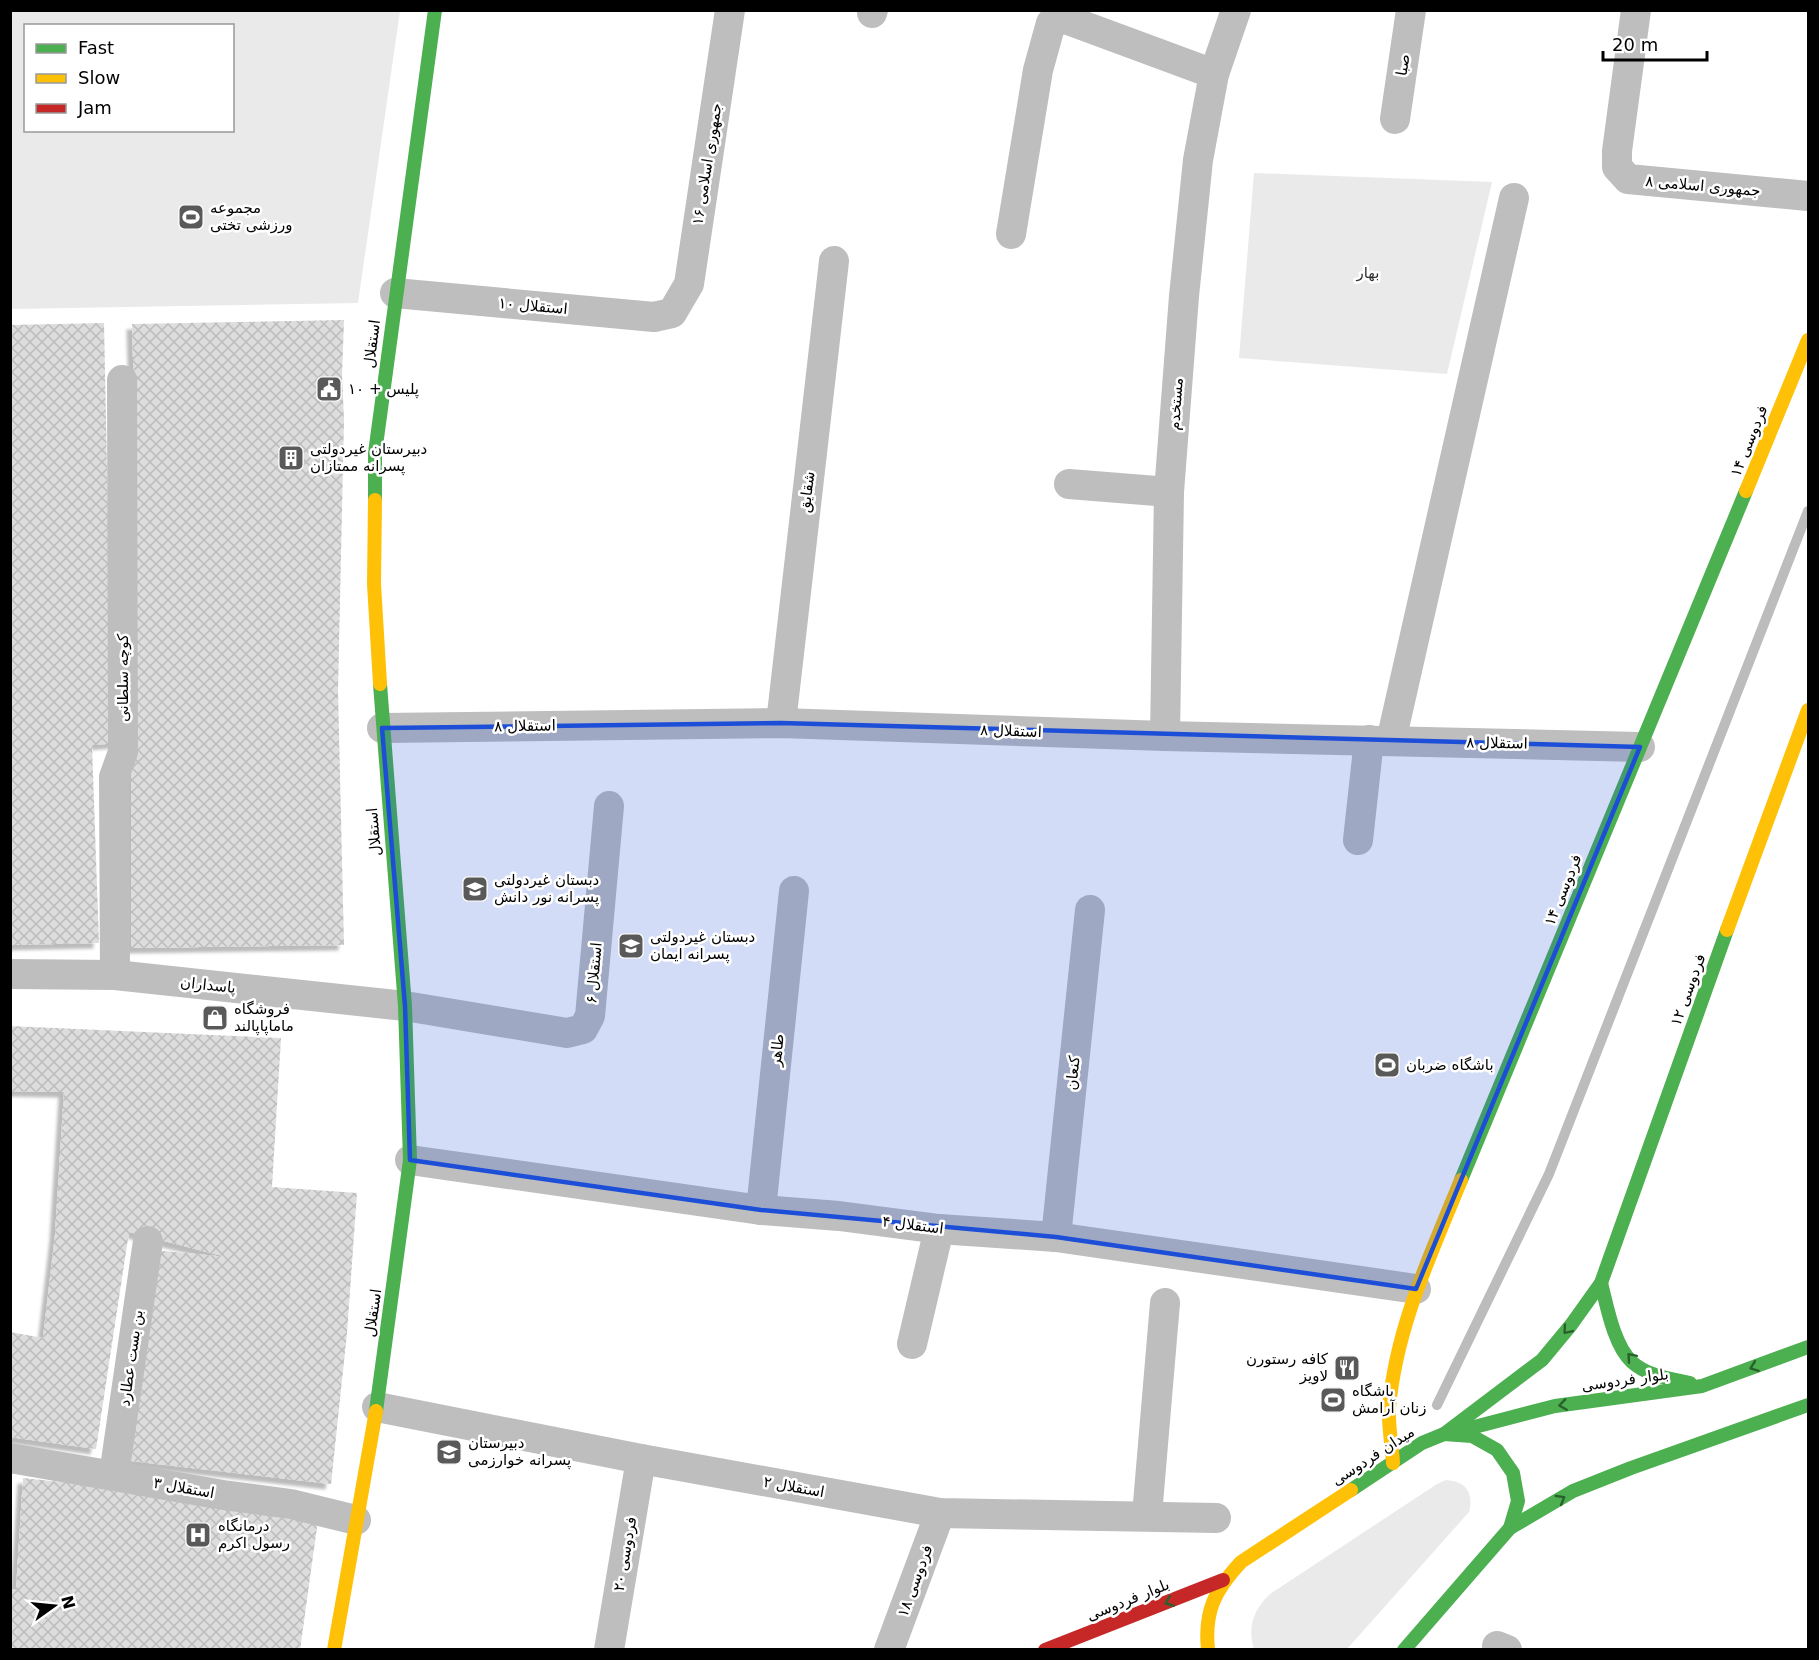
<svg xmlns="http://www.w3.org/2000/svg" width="1819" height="1660" font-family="'DejaVu Sans',Cairo,sans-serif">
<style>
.green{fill:#eaeaea;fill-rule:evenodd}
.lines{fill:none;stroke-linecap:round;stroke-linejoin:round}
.stream{stroke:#bcbcbc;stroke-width:10}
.building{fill:url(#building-cross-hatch);filter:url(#shadow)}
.street{stroke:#bebebe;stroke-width:30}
.fast{stroke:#4caf50;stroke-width:14}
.slow{stroke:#ffc107;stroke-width:14}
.jam{stroke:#c62828;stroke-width:14}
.oneway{stroke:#2a602c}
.marked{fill:#1d4ed8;fill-opacity:0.2;stroke:#1d4ed8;stroke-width:4.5;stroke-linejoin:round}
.labels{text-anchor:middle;stroke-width:5;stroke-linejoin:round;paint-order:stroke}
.street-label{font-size:15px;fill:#000;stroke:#fff}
.poi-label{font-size:15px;fill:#000;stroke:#fff;text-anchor:start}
.park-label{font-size:15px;fill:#303030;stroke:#fff}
</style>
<defs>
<pattern id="building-cross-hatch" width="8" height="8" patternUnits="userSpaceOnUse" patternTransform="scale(1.5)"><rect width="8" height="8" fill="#ddd"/><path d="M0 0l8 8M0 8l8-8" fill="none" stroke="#bcbcbc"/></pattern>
<filter id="shadow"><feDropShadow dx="-5.5" dy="5.5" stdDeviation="1.5" flood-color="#0004"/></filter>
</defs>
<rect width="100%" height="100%" fill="#fff"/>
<!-- green -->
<g class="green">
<path d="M10 11H400L358 303 11 309ZM26 26H232V130H26Z"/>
<path d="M1254 173 1492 182 1447 374 1239 358Z"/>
<path d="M1446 1480C1466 1481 1474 1493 1469 1512L1347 1649H1254C1247 1627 1254 1609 1270 1594L1437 1484Z"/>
</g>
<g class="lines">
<!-- stream -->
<path class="stream" d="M1437 1405 1549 1174 1808 511"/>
</g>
<!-- building -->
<g class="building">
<path d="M344 320 342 375 344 420 338 691 344 945 131 948V769L135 425 132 324Z"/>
<path d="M104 323 109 564 119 743 92 745 99 943 10 945V325Z"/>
<path d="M10 1026 281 1038 272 1187 357 1193 347 1333 331 1484 131 1461 153 1250 227 1257 129 1232 96 1449 10 1437V1332L43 1338 55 1235 64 1092 10 1091Z"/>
<path d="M23 1478 99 1486 318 1520 300 1650H10V1589L16 1590Z"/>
</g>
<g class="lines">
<!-- street -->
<g class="street">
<path d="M1636 10 1617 151V167L1628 179 1808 196"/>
<path d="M872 13 873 10"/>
<path d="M1395 119 1411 10"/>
<path d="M1011 234 1038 70 1051 23 1057 19 1068 20 1214 74"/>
<path d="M395 293 654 317 672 313 689 284 730 10"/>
<path d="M1069 484 1169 492"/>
<path d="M781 723 834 261"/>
<path d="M382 728 781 723 1165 736 1640 747"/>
<path d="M1165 736 1169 492 1184 296 1198 160 1214 74 1236 10"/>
<path d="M1391 741 1514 198"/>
<path d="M1358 840 1369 740"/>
<path d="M10 974 115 975 405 1006 567 1033 583 1029 590 1016 609 806"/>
<path d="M115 975 114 777 123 752 122 380"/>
<path d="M410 1160 761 1210 839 1216 939 1229 1056 1237 1416 1289"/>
<path d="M761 1210 794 891"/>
<path d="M1056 1237 1090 910"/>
<path d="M912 1344 939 1229"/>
<path d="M377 1407 641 1459 940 1513 1216 1518"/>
<path d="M10 1458 223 1495 291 1504 356 1520"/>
<path d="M114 1475 148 1241"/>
<path d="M1147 1515 1165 1303"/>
<path d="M1497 1646 1507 1650"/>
<path d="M609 1650 641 1459"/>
<path d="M889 1650 940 1513"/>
</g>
<!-- fast -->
<g class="fast">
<path d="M375 500V453L435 10"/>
<path d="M1461 1180 1746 491"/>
<path d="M1601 1283C1607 1306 1614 1346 1632 1362 1647 1376 1671 1379 1690 1383"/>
<path d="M376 1411 410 1160 405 1006 380 684"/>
<path d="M1459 1431 1555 1406 1702 1386 1808 1347"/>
<path d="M1444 1434 1542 1360 1571 1325 1601 1283 1727 930"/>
<path d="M1351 1490 1422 1443 1444 1434 1472 1436 1497 1450 1513 1473 1518 1501 1510 1528 1404 1650"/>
<path d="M1510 1528 1573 1491 1631 1468 1808 1405"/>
</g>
<!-- slow -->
<g class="slow">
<path d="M1746 491 1808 340"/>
<path d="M375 500 374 584 380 684"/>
<path d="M1727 930 1808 710"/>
<path d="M1393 1463C1392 1445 1388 1426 1389 1408 1396 1327 1431 1254 1461 1180"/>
<path d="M334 1650 376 1411"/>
<path d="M1208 1650C1204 1611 1215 1590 1241 1562L1351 1490"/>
</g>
<!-- jam -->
<path class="jam" d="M1045 1650 1223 1580"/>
</g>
<!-- one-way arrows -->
<defs><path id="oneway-chevron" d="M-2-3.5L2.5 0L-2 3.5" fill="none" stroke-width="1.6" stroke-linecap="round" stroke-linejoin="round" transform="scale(1.5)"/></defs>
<g class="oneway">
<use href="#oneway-chevron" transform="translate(1567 1330) rotate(130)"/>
<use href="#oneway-chevron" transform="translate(1631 1357) rotate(-131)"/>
<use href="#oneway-chevron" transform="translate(1754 1367) rotate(160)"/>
<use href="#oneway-chevron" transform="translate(1563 1405) rotate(172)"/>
<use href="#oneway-chevron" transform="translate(1561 1499) rotate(-30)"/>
<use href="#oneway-chevron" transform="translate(1169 1602) rotate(158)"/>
</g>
<!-- marked area -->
<path class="marked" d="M781 723 1640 747 1416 1289 1056 1237 761 1210 410 1160 405 1006 382 728Z"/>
<!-- icons -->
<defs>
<g id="stadium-square" transform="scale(1.35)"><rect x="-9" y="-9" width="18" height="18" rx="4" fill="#595959" stroke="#fff"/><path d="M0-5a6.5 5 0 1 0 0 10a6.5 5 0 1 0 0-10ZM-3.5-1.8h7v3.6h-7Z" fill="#fff"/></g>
<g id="civic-square" transform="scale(1.35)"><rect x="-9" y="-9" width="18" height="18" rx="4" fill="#595959" stroke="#fff"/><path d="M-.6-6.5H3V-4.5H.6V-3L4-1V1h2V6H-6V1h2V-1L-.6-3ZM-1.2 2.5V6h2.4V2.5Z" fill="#fff"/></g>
<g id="building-square" transform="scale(1.35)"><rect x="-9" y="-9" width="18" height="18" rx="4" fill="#595959" stroke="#fff"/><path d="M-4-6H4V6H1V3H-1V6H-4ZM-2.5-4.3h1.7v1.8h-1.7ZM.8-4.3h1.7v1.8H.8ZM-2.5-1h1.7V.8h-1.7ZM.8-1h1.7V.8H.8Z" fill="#fff"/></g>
<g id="school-square" transform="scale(1.35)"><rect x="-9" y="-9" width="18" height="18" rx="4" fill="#595959" stroke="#fff"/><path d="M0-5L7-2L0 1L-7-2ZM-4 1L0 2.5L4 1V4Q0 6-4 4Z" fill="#fff"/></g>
<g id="shop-square" transform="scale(1.35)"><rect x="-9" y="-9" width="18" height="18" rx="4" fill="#595959" stroke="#fff"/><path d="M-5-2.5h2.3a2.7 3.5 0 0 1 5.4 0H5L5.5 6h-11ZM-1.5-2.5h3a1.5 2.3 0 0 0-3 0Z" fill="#fff"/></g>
<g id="restaurant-square" transform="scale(1.35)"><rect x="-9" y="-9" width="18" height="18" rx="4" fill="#595959" stroke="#fff"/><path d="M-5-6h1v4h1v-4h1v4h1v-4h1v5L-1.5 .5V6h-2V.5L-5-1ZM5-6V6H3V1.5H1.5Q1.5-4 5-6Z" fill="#fff"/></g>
<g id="hospital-square" transform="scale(1.35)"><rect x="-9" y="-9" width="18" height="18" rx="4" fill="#595959" stroke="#fff"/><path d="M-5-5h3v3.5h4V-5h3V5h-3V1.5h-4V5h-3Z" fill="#fff"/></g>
</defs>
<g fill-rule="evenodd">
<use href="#stadium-square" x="191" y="217"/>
<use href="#civic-square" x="329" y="389"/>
<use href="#building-square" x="291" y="458"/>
<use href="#school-square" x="475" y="889"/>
<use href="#school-square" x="631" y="946"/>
<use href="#shop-square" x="215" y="1018"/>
<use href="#stadium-square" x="1387" y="1065"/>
<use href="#restaurant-square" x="1347" y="1368"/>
<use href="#stadium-square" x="1333" y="1400"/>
<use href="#school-square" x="449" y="1452"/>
<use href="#hospital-square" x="198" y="1535"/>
</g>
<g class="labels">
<!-- street labels -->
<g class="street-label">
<text transform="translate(1403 65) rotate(-81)" y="5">صبا</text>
<text transform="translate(707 164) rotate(-81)" y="5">جمهوری اسلامی ۱۶</text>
<text transform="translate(1703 186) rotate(5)" y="5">جمهوری اسلامی ۸</text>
<text transform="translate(533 306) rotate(5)" y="5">استقلال ۱۰</text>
<text transform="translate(372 344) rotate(-83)" y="5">استقلال</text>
<text transform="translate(1176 404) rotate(-86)" y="5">مستخدم</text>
<text transform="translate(1749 441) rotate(-68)" y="5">فردوسی ۱۴</text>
<text transform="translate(807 492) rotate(-83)" y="5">شقایق</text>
<text transform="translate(123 678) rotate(-90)" y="5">کوچه سلطانی</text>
<text transform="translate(525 726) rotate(-1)" y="5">استقلال ۸</text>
<text transform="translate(1011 731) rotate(2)" y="5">استقلال ۸</text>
<text transform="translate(1497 743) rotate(1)" y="5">استقلال ۸</text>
<text transform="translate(374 832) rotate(-95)" y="5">استقلال</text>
<text transform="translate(1563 890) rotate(-68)" y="5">فردوسی ۱۴</text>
<text transform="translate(594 973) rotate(-85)" y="5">استقلال ۶</text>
<text transform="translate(208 985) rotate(6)" y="5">پاسداران</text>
<text transform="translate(1688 990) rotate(-70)" y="5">فردوسی ۱۲</text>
<text transform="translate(777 1050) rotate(-84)" y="5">طاهر</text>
<text transform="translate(1073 1073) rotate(-84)" y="5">کنعان</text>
<text transform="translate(913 1225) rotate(7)" y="5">استقلال ۴</text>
<text transform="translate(373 1313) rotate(-82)" y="5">استقلال</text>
<text transform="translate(131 1358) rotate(-82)" y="5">بن بست عطارد</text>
<text transform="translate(1625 1380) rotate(-8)" y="5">بلوار فردوسی</text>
<text transform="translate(1373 1456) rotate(-33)" y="5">میدان فردوسی</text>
<text transform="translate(794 1487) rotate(10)" y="5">استقلال ۲</text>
<text transform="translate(184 1488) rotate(10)" y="5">استقلال ۳</text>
<text transform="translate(625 1554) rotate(-80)" y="5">فردوسی ۲۰</text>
<text transform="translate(915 1581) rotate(-70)" y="5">فردوسی ۱۸</text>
<text transform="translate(1128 1600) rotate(-22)" y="5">بلوار فردوسی</text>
</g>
<!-- poi labels -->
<g class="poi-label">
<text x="210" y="213">مجموعه<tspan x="210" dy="17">ورزشی تختی</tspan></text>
<text x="348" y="394">پلیس + ۱۰</text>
<text x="310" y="454">دبیرستان غیردولتی<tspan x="310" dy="17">پسرانه ممتازان</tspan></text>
<text x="494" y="885">دبستان غیردولتی<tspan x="494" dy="17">پسرانه نور دانش</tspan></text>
<text x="650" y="942">دبستان غیردولتی<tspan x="650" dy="17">پسرانه ایمان</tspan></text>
<text x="234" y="1014">فروشگاه<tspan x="234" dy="17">ماماپاپالند</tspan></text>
<text x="1406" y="1070">باشگاه ضربان</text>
<text x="1328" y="1364" text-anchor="end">کافه رستورن<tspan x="1328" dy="17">لاویز</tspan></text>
<text x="1352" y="1396">باشگاه<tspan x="1352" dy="17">زنان آرامش</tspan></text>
<text x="468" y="1448">دبیرستان<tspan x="468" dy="17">پسرانه خوارزمی</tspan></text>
<text x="218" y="1531">درمانگاه<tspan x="218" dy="17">رسول اکرم</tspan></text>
</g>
<!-- park labels -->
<g class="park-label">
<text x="1368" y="278">بهار</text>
</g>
</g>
<!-- border -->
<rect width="1819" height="1660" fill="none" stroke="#000000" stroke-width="24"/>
<!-- legend -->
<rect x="24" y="24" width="210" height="108" fill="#ffffff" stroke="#999999" stroke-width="1.5"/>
<rect x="36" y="44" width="30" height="9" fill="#4caf50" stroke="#999999" stroke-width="1.5"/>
<text x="78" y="54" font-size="18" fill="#000000">Fast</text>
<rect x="36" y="74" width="30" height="9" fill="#ffc107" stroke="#999999" stroke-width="1.5"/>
<text x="78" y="84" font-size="18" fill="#000000">Slow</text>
<rect x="36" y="104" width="30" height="9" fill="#c62828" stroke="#999999" stroke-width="1.5"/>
<text x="78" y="114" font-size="18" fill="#000000">Jam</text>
<!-- north arrow -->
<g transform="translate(54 1606) rotate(75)" stroke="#ffffff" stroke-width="4.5" paint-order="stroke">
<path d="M0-4.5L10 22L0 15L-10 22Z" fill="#000000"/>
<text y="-9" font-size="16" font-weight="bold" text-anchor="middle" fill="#000000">N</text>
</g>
<!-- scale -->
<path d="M1603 51v9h104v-9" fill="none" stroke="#000000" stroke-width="3"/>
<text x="1612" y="51" font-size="18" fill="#000000" stroke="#ffffff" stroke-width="4.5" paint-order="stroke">20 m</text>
</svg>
